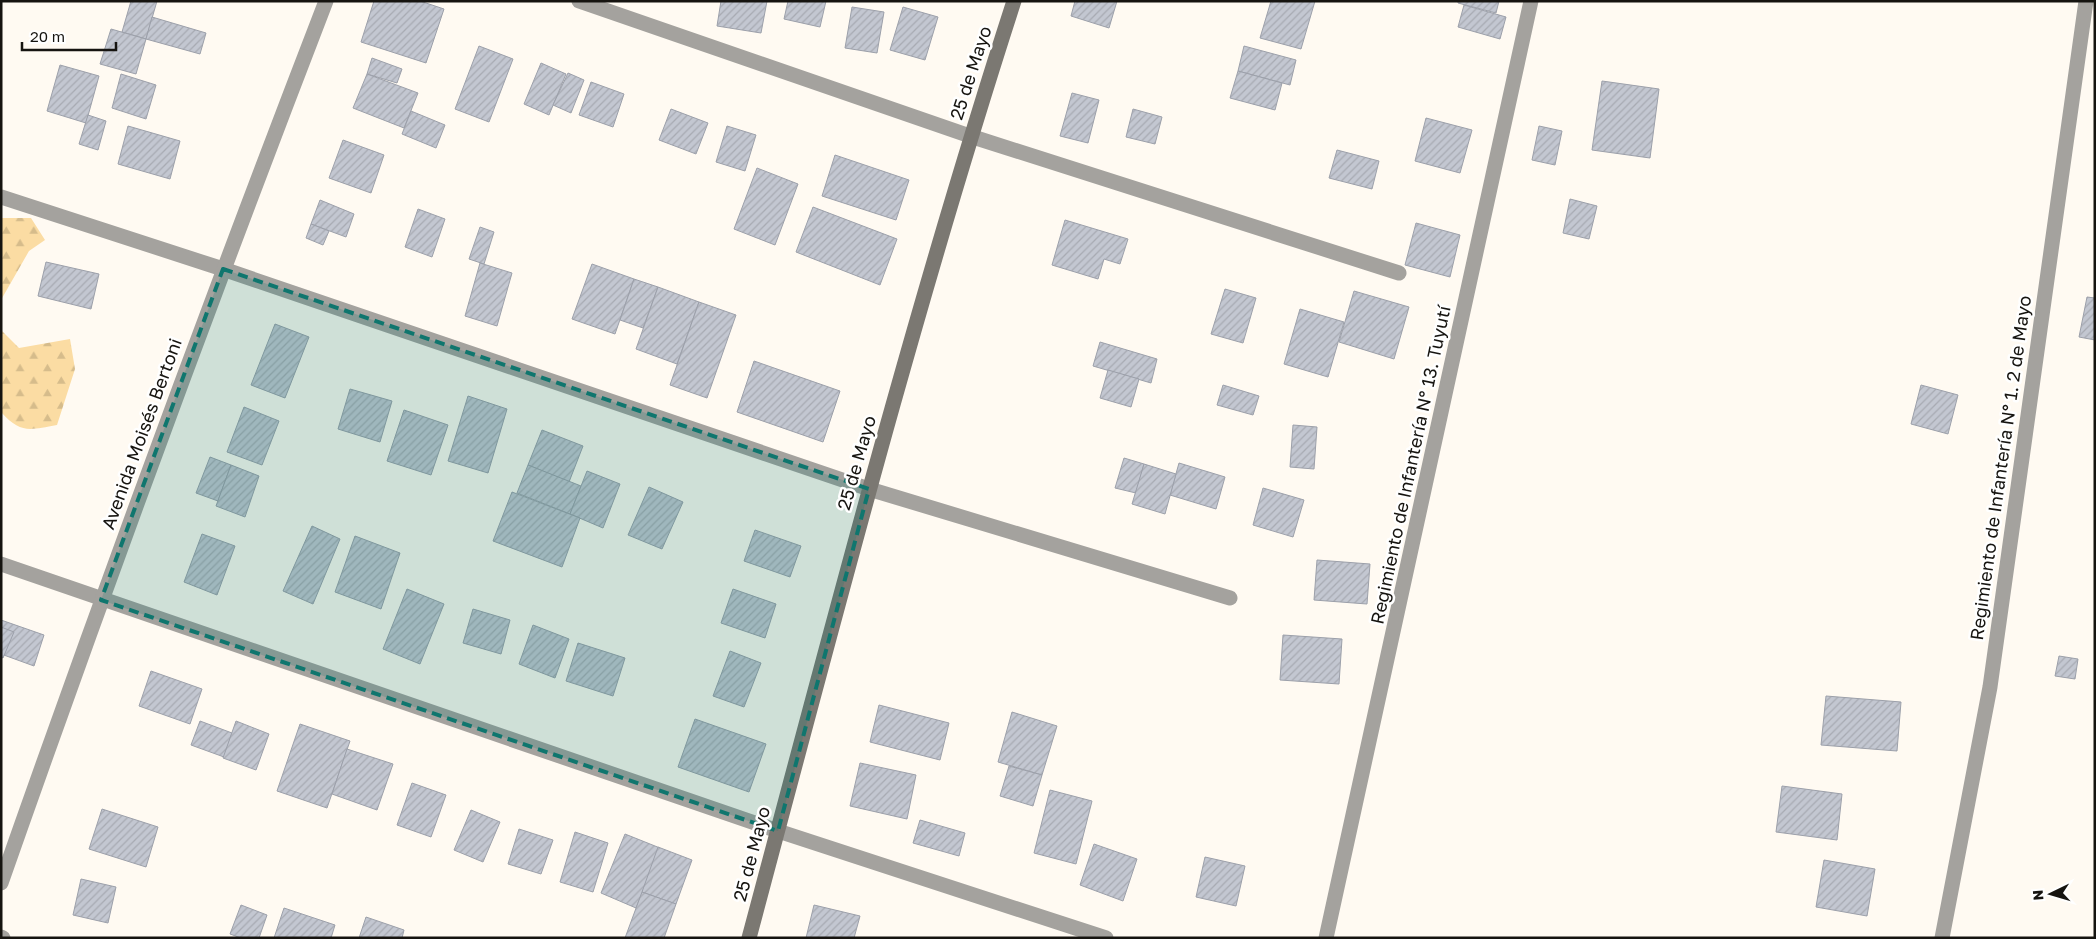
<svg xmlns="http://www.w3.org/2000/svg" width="2096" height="939" font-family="'Golos Text',sans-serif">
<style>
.forest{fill:url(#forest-firs)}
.building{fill:url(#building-hatch);stroke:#9ca0aa}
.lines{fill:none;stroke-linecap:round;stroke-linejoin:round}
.street{stroke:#a4a29e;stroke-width:15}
.secondary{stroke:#7b7872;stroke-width:15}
.marked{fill:#0f766e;fill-opacity:0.2;stroke:#0f766e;stroke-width:4;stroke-dasharray:10 6;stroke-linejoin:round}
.labels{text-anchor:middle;stroke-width:5;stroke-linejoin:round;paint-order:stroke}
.street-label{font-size:18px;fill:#161410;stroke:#fff}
</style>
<defs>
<pattern id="forest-firs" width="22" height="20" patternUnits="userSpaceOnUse" patternTransform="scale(1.25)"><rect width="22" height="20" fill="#fbdca3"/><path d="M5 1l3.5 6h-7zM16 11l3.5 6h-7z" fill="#d6bc8b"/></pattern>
<pattern id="building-hatch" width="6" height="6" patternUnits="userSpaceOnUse" patternTransform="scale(1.25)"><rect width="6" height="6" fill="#c3c7d1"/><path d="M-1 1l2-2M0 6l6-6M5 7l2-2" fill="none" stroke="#a7aab2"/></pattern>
</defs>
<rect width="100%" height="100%" fill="#fffaf2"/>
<!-- forest -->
<g class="forest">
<path d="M1 218H31L45 240 29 251 1 300Z"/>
<path d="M1 315 2 331 19 348 70 339 75 369 57 425C29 430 21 434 1 412Z"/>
</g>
<!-- building -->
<g class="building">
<path d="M131 1H157L146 39 122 32Z"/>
<path d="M374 1H420L444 9 426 63 361 42Z"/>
<path d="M721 1H767L761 33 717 26Z"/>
<path d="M788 1H826L820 27 784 19Z"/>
<path d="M1075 1H1117L1109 28 1071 16Z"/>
<path d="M1271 1H1315L1301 49 1260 38Z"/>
<path d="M1458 1H1499L1496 13 1458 3Z"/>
<path d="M1464 5 1506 17 1500 39 1458 27Z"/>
<path d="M852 7 884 12 877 53 845 48Z"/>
<path d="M903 7 938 17 925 60 890 50Z"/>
<path d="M152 17 206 33 200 54 146 39Z"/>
<path d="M111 29 146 39 136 74 100 64Z"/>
<path d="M479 46 513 59 489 122 455 109Z"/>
<path d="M1244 46 1296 60 1290 85 1238 71Z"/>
<path d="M372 58 402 69 397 83 367 74Z"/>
<path d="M541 63 566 74 549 115 524 104Z"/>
<path d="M60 65 99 76 86 123 47 111Z"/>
<path d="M1238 71 1282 83 1275 110 1230 98Z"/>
<path d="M568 73 584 80 571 113 553 105Z"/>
<path d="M121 74 156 85 146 119 112 108Z"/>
<path d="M367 74 418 93 404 128 353 108Z"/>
<path d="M1602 81 1659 89 1650 158 1592 150Z"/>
<path d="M591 82 624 94 613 127 579 115Z"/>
<path d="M1072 93 1099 100 1088 143 1060 136Z"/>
<path d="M671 109 708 123 696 154 659 140Z"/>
<path d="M1133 109 1162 117 1155 144 1126 137Z"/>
<path d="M411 111 445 125 436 148 402 134Z"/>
<path d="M88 115 106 121 98 150 79 144Z"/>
<path d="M1426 118 1472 130 1460 173 1415 161Z"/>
<path d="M128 126 180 141 170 179 118 164Z"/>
<path d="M727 126 756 135 745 171 716 162Z"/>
<path d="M1539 126 1562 131 1555 165 1532 160Z"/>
<path d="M343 140 384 155 371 193 329 178Z"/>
<path d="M1337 150 1379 161 1372 189 1329 178Z"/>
<path d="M835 155 909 180 896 220 822 196Z"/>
<path d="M757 168 798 184 775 245 734 229Z"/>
<path d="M1570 199 1597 206 1589 239 1563 233Z"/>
<path d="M320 200 354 214 346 237 311 224Z"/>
<path d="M813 207 897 239 880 285 796 252Z"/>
<path d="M418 209 445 219 432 257 405 247Z"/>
<path d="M1065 220 1128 239 1120 264 1104 259 1098 279 1052 265Z"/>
<path d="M1416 223 1460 235 1450 277 1405 265Z"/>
<path d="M311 224 329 231 323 245 306 238Z"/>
<path d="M480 227 494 232 484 264 469 259Z"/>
<path d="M46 262 99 274 91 309 38 296Z"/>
<path d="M480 263 512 273 497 326 465 316Z"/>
<path d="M592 264 634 279 615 334 572 319Z"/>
<path d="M634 279 658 287 643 328 620 320Z"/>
<path d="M658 287 699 302 677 364 636 349Z"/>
<path d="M1225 289 1256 298 1243 343 1211 334Z"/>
<path d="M1354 291 1409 307 1394 359 1339 342Z"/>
<path d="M2087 297 2095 298V340L2079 337Z"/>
<path d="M699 302 736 315 707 398 670 385Z"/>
<path d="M1300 309 1344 322 1328 377 1284 364Z"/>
<path d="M275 324 309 337 285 398 251 385Z"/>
<path d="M1100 342 1157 359 1151 383 1093 366Z"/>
<path d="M754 361 840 391 823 442 737 412Z"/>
<path d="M1108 370 1139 379 1131 407 1100 398Z"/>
<path d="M1223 385 1259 396 1253 415 1217 405Z"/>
<path d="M1921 385 1958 395 1948 434 1911 424Z"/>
<path d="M350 389 392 401 380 442 338 429Z"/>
<path d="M468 396 507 409 488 473 448 461Z"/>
<path d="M244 407 279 421 262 465 227 452Z"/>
<path d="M404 410 448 425 431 475 387 461Z"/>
<path d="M1293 425 1317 427 1314 469 1290 467Z"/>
<path d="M542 430 583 446 569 482 528 465Z"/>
<path d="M210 457 231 465 218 501 196 493Z"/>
<path d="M1124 458 1144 464 1136 493 1115 488Z"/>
<path d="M1179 463 1225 477 1216 509 1170 495Z"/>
<path d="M1144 464 1176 474 1165 514 1132 504Z"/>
<path d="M231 465 259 476 245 517 216 506Z"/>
<path d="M528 465 581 486 570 514 517 493Z"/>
<path d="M587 471 620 484 603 528 570 514Z"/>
<path d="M649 487 683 502 662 549 628 535Z"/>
<path d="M1263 488 1304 500 1293 537 1253 525Z"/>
<path d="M512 492 580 518 562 567 493 541Z"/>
<path d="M312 526 340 539 313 604 283 591Z"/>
<path d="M755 530 801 546 790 577 744 561Z"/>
<path d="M202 534 235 546 217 595 184 582Z"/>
<path d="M355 536 400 553 381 609 335 592Z"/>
<path d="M1317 560 1370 564 1367 604 1314 600Z"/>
<path d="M407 589 444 604 420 664 383 649Z"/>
<path d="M733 589 776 604 765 638 721 623Z"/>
<path d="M473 609 510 620 501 654 463 643Z"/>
<path d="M1 620 44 635 34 666 1 654Z"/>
<path d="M533 625 569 639 555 678 519 664Z"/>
<path d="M1 627 14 632 3 658 1 657Z"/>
<path d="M1283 635 1342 639 1339 684 1280 680Z"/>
<path d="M578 643 625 658 613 696 566 681Z"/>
<path d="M730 651 761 663 744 707 713 696Z"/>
<path d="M2059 656 2078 659 2075 679 2055 676Z"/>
<path d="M151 671 202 689 190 724 139 706Z"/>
<path d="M1826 696 1901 702 1897 751 1821 745Z"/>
<path d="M879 705 949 723 940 760 870 742Z"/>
<path d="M1012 712 1057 726 1042 775 998 762Z"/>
<path d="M695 719 766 744 749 792 678 767Z"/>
<path d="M200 721 232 733 224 757 191 745Z"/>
<path d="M236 721 269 734 256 770 223 758Z"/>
<path d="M300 724 350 741 327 808 277 791Z"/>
<path d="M347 749 393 764 377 810 332 794Z"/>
<path d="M860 763 916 775 907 819 850 806Z"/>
<path d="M1009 766 1042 775 1033 806 1000 796Z"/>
<path d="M412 783 446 795 431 837 397 825Z"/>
<path d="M1782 786 1842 794 1837 840 1776 832Z"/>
<path d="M1050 790 1092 801 1076 864 1034 853Z"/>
<path d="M102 809 158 827 146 867 89 849Z"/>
<path d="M471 810 500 822 483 862 454 850Z"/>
<path d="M920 820 965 833 959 856 913 843Z"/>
<path d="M519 829 553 840 541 874 508 864Z"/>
<path d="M575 832 608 843 593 892 560 882Z"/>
<path d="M625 834 660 848 636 908 601 893Z"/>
<path d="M1094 844 1137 859 1123 901 1080 885Z"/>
<path d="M658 847 692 860 676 904 642 892Z"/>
<path d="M1205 857 1245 866 1236 906 1196 897Z"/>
<path d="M1824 860 1875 869 1867 916 1816 907Z"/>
<path d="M81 879 116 887 108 923 73 915Z"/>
<path d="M642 892 676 904 664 938H625Z"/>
<path d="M241 905 267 915 259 938H241L230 934Z"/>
<path d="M814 905 860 916 854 938H806Z"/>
<path d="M284 908 335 925 331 938H274Z"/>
<path d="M366 917 404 930 402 938H359Z"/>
</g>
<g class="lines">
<!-- street -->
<g class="street">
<path d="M579 1 970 136 1399 273"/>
<path d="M1 197 223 269 869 489 1230 598"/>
<path d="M1 564 778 831 1106 938"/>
<path d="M1 883C105 587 213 294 326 1"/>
<path d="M1 937 3 938"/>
<path d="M1326 938 1531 1"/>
<path d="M1942 938 1990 687 2086 1"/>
</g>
<!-- secondary -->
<path class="secondary" d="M749 938C833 624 914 310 1014 1"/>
</g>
<!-- marked area -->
<path class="marked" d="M223 269 869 489 778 831 101 600Z"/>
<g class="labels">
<!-- street labels -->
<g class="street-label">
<text transform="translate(971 73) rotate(-72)" y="6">25 de Mayo</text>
<text transform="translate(142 434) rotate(-70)" y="6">Avenida Moisés Bertoni</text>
<text transform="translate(857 463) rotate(-74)" y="6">25 de Mayo</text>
<text transform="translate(1411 465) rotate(-78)" y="6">Regimiento de Infantería N° 13. Tuyutí</text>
<text transform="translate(2001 468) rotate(-82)" y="6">Regimiento de Infantería N° 1. 2 de Mayo</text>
<text transform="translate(752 854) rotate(-75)" y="6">25 de Mayo</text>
</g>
</g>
<!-- border -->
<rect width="2096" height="939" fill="none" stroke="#161410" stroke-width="5"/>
<!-- north arrow -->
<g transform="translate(2051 894) rotate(265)" stroke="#ffffff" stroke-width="4" paint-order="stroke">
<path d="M0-4L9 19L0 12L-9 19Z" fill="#161410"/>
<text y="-8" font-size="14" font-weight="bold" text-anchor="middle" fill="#161410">N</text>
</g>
<!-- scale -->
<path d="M22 42v8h94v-8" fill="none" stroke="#161410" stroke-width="2.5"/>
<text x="30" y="42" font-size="15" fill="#161410" stroke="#ffffff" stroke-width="4" paint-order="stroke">20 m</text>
</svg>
